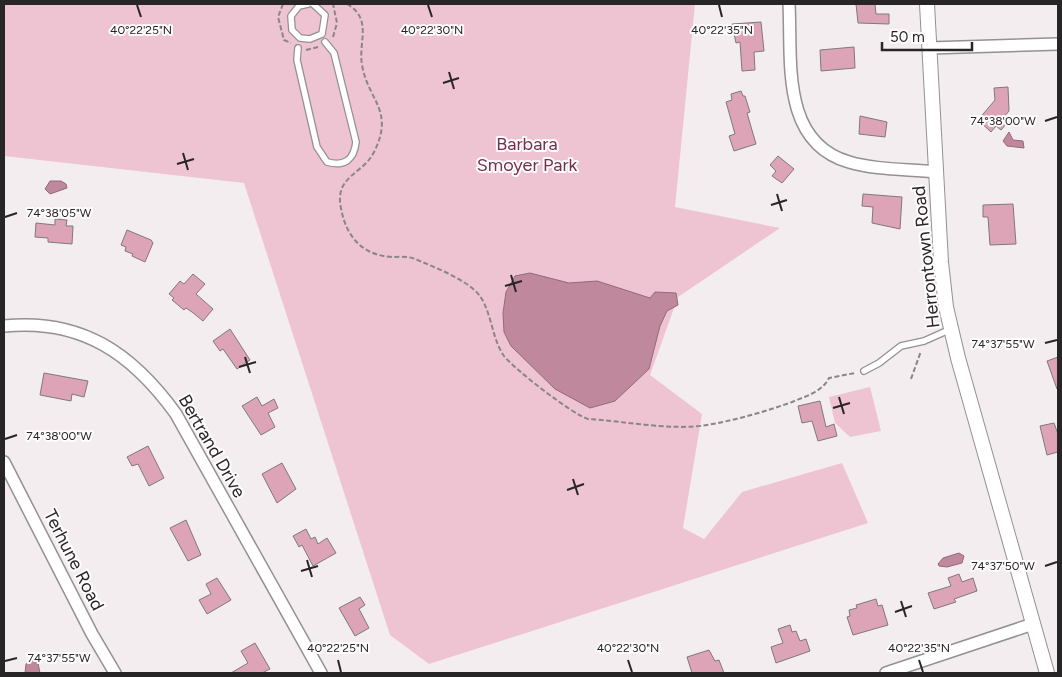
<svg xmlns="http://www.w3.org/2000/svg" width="1062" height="677" font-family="Figtree,sans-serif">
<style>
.green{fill:#eec4d2}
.water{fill:#bf889c;stroke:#926a79}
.building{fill:#dda4b8;stroke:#7e797a}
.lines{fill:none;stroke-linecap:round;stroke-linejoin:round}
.service-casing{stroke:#959091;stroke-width:8}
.minor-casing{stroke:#959091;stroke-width:14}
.tertiary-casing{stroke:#959091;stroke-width:16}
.path{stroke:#8a8587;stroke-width:2;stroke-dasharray:5 2.5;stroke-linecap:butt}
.service{stroke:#fff;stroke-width:5.5}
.minor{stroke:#fff;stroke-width:11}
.tertiary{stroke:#fff;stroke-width:14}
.ticks{fill:none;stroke:#282526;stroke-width:2}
.labels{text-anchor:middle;stroke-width:4;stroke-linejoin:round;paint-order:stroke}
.park-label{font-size:18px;fill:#722e4b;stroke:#fefcfc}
.street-label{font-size:18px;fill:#282526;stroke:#fefcfc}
.ticks-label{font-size:12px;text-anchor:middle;fill:#282526;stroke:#fefcfc;stroke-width:4;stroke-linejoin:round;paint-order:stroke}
</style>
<rect width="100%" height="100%" fill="#f4edef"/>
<!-- green -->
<g class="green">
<path d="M4 4H695L675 207 780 228 678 297 650 375 702 414 683 528 704 539 742 492 842 463 868 523 429 664 390 635 244 183 4 156Z"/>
<path d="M870 387 881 431 850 437 835 423 829 397Z"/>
</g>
<!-- water -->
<g class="water">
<path d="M1009 132 1013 140 1023 141 1024 148 1007 146 1003 141Z"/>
<path d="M50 181H61L66 184 67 188 50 194 45 189Z"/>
<path d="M530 273 569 283 597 281 650 298 655 292 676 293 678 305 667 311 660 326 649 369 615 401 590 408 555 389 511 346 504 332 503 313 506 292 515 276Z"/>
<path d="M959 553 964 556 962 563 947 567 939 566 938 564 943 558Z"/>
<path d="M32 660 38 663 40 673H25L26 664Z"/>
</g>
<!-- building -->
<g class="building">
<path d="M856 4H875L876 14H889V24L858 23Z"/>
<path d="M761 22 764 51 754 52 755 70 742 71 740 42 736 43 732 24Z"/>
<path d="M854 47 855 68 821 71 820 50Z"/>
<path d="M1008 87 1009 111 1002 119 1007 123 1001 130 996 126 991 132 978 120 995 100 994 88Z"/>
<path d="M741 91 743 96H745L750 112 747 113 756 144 734 151 729 136 735 134 726 102 732 100 731 94Z"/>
<path d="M860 116 887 122 885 137 859 134Z"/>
<path d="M778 156 794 169 782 183 772 176 776 171 770 165Z"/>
<path d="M863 194 902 197 900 229 872 223 873 207 862 206Z"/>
<path d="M1013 204 1016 244 990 245 988 217H983V205Z"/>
<path d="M55 219 67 220 66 226H73L72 244 48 242V238L35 237 36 223 55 225Z"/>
<path d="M127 230 151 240 153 243 145 262 132 256 133 254 125 251 126 247 121 245Z"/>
<path d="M193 274 205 284 196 294 213 309 203 321 192 312 186 308 184 310 172 300 174 298 169 294 180 281 184 284Z"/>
<path d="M230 329 250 360 237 369 223 349 220 351 213 341Z"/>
<path d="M1058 357V389H1057L1047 361Z"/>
<path d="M44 373 88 381 84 397 72 394 71 401 40 395Z"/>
<path d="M257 397 262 406 274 399 278 408 268 413 275 427 261 435 242 406Z"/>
<path d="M820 401 826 427 834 424 837 436 818 441 812 421 802 423 798 406Z"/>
<path d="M1054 423 1058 434V452L1047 455 1040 426Z"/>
<path d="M148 446 164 478 149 486 138 464 132 466 127 457Z"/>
<path d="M282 463 296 489 277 503 262 474Z"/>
<path d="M186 520 201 555 188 561 170 528Z"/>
<path d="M306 529 311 539 315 537 318 544 327 538 336 553 313 566 302 545 299 547 293 536Z"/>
<path d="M959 574 962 582 973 578 977 591 954 599 956 602 934 609 928 593 951 586 948 578Z"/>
<path d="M217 578 231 600 207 614 199 600 211 594 206 584Z"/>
<path d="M360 597 365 605 359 609 369 628 355 636 339 608Z"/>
<path d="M876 599 878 606 882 605 888 625 853 635 847 617 850 616 849 610 857 608 856 605Z"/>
<path d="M790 625 792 632 796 631 800 641 806 639 810 651 776 663 771 647 783 643 778 629Z"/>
<path d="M255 643 270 669 262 673H231L248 663 241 651Z"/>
<path d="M709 650 715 661 719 660 724 673H692L687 657Z"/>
</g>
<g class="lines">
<!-- service casing -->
<g class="service-casing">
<g id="service">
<path d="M308 4 299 6 291 16 292 30 300 38 310 39 322 34 325 15 313 4"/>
<path d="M298 48 297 60 317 147 327 162C344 167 354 160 356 142L334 53 325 42"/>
<path d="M864 371 879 363 901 346 924 341 951 329"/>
</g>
</g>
<!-- minor casing -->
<g class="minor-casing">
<g id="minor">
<path d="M789 4C792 60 780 142 849 162 875 170 908 169 936 172"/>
<path d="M929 48 1058 44"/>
<path d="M4 326C81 318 132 353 176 414L321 673"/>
<path d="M4 462 92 634 115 673"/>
<path d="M886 673 1033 624"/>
</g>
</g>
<!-- tertiary casing -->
<g class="tertiary-casing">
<path id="tertiary" d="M927 4 941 262 946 307 958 358 1047 673"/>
</g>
<!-- path -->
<g class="path">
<path d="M283 4 278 17 284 40 291 43"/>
<path d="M347 4C373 19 358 42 362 65 368 100 394 110 375 150 364 175 334 175 341 208 346 237 363 256 393 257 400 257 408 256 415 259 434 267 468 280 480 296 492 314 492 339 504 356 514 369 572 414 588 419 623 421 673 431 707 425 736 420 764 412 792 402 806 396 822 392 829 378L855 373"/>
<path d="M333 37 337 23 333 4"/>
<path d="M306 50 318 47"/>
<path d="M911 379 921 351"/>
</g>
<!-- service -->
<use href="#service" class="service"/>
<!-- minor -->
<use href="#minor" class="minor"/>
<!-- tertiary -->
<use href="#tertiary" class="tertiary"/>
</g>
<!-- ticks -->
<path class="ticks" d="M137 5 141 17M428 5 432 17M719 5 722 17M449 72 454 89M443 83 459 78M1045 121 1057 117M183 153 188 170M177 164 194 159M777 194 782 211M771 205 787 200M5 217 17 213M511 275 516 292M505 286 522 281M1045 343 1057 340M245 357 250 373M239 367 256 362M839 397 844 414M833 408 850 403M5 439 17 435M573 479 578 495M567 490 584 484M307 560 312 577M1045 566 1057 562M301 571 318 566M901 601 906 617M895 612 912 606M338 660 341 672M628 660 632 672M919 660 923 672M5 661 17 658"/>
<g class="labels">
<!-- park labels -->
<g class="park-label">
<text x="527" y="150">Barbara<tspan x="527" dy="21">Smoyer Park</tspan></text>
</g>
<!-- street labels -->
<g class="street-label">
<text transform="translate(926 257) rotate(-96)" y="6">Herrontown Road</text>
<text transform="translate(212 446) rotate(60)" y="6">Bertrand Drive</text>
<text transform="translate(74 560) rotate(63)" y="6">Terhune Road</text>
</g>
</g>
<g class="ticks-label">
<text x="141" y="34">40°22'25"N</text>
<text x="432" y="34">40°22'30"N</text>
<text x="722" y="34">40°22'35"N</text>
<text x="1003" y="125">74°38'00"W</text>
<text x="59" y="217">74°38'05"W</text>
<text x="1003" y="348">74°37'55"W</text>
<text x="59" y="440">74°38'00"W</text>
<text x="1003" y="570">74°37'50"W</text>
<text x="338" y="652">40°22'25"N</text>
<text x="628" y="652">40°22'30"N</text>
<text x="919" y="652">40°22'35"N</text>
<text x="59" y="662">74°37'55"W</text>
</g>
<!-- border -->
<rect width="1062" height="677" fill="none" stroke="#282526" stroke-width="10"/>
<!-- scale -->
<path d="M882 42v8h90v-8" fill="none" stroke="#282526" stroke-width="2.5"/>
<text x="890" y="42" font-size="15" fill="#282526" stroke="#fefcfc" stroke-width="4" paint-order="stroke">50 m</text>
</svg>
